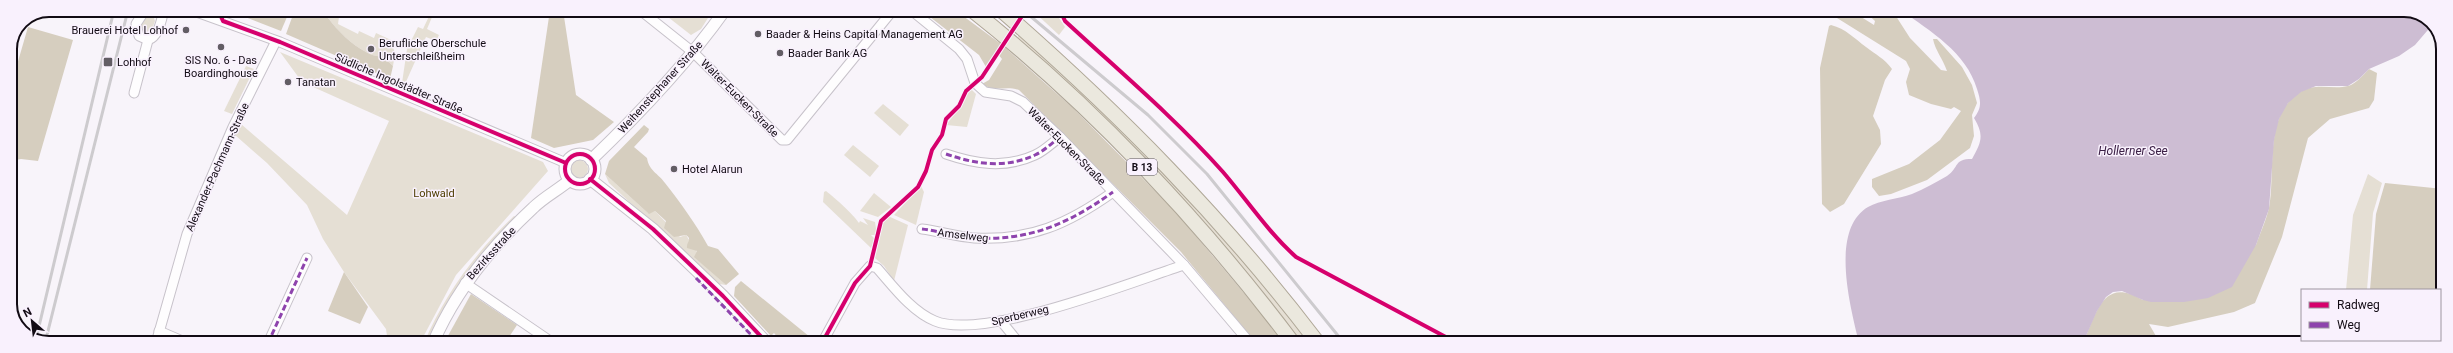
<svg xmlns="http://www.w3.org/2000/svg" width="2453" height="353" font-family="Roboto,sans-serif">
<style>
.green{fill:#e5dfd4}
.forest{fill:#d6cebf}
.water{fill:#cdbdd3}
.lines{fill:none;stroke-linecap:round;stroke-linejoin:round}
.minor-casing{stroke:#c7c2ca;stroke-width:11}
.tertiary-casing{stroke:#c7c2ca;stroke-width:13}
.primary-casing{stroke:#aea696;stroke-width:16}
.minor{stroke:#fefdfe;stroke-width:9}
.tertiary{stroke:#fefdfe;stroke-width:11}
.primary{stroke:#ebe8de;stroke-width:14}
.rail{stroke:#cdcbce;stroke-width:3}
.quiet{stroke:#8e44ad;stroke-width:3;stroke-dasharray:6 3;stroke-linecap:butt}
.cycleway-casing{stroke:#f9f1fd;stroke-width:6}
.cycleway{stroke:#d6006c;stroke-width:4}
.poi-dot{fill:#625d64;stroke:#f9f1fd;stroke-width:1.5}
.labels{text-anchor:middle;stroke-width:3;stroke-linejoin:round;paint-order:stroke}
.shield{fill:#f9f1fd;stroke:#57505a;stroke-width:1}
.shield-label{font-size:10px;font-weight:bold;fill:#120b14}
.poi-label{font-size:11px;fill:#120b14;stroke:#f9f1fd;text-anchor:start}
.street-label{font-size:11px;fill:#120b14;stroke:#f9f1fd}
.park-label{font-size:11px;fill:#4d3d00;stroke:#f9f1fd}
.water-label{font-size:12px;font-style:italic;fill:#3c2046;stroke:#f9f1fd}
.rim{fill:none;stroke:#120b14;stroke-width:2}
</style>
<rect width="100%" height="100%" fill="#f8f4fa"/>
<!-- green -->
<g class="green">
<path d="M295 10H312L321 14 325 10 339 17 338 24 358 34 359 31 374 38 376 33 391 40 395 54 393 66C379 52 378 59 366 52 351 44 338 31 328 18H308L294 12Z"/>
<path d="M432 10H435L427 29 439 35 436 41 426 37 405 84 402 83 407 49 418 27 423 29Z"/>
<path d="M659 10C667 10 677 9 685 10 702 13 694 21 713 10L701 29 691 35Z"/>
<path d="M1032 10H1057L1059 18 1065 27 1059 35Z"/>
<path d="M148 14 153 15 155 21 152 29 147 32 143 31 141 25Z"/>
<path d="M1019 35C1098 102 1171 176 1238 253 1263 282 1286 313 1310 343H1302L1249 277 1017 38Z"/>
<path d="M280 52 543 162 548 171 456 275 420 343H388L386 329 344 272 323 239 307 205 267 163 235 135 241 124 347 215 389 121 302 82Z"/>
<path d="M246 66 254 69 232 114 224 111Z"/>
<path d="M972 90 976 94 967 127 946 125 962 105 969 91Z"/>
<path d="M883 104 909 125 900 136 874 113Z"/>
<path d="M853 145 879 166 870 177 844 155Z"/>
<circle cx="579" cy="169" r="9"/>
<path d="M605 174 648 213 655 211 680 237 686 235 697 252 695 257 726 285 719 284 711 278 609 183Z"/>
<path d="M2368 174 2382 183 2373 213 2367 290H2346L2353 215Z"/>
<path d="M921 186 924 192 916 225 894 215Z"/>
<path d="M826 191C835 198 853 214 859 223L860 221 868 225 863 218 875 222 877 235H871L875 239 871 248 823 202 824 192Z"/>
<path d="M874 193 891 207 878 217 860 211Z"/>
<path d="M514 216 516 217C478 254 448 294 426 343H424C445 294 475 253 514 216Z"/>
<path d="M888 216 908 225 894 281 884 266 875 258 883 223Z"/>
</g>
<!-- forest -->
<g class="forest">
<path d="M243 10H290L281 31 240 15Z"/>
<path d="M550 10H563L576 95 614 122 593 140 554 148 531 138Z"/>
<path d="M921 10H955L1001 44 1073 108 1175 211 1286 343H1256L1181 252 1019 90C1005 85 995 93 982 84L989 80 1002 59 996 52 986 67 979 55Z"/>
<path d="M1835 10H1850L1874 25 1875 21 1863 10H1892L1910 38 1941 70 1947 71C1943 59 1935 50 1933 39H1937L1962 67 1972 85 1977 103 1972 115 1974 136 1970 148 1927 180 1891 194 1879 196 1872 187V179L1909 164 1940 140 1961 111 1954 107 1951 109 1931 104 1909 95 1906 82 1910 69 1906 61 1837 18Z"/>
<path d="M294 12 308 18H328C338 31 351 44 366 52 378 59 379 52 393 66L390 79 286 34Z"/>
<path d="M1831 25C1846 29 1854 38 1866 47 1876 55 1884 58 1892 69L1885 80 1873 116 1880 130 1881 144 1844 204 1830 212 1822 204 1820 68 1829 26Z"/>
<path d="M28 27 73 40 38 161 21 159 10 161V89Z"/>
<path d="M2369 69 2377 73 2374 100 2369 108 2330 119 2308 138 2282 237 2255 303 2234 312 2168 327 2149 324 2160 343H2083C2097 312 2103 276 2143 300L2256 245C2260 233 2266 221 2269 208 2276 172 2263 115 2300 92 2316 82 2332 90 2348 86 2356 84 2363 75 2369 69Z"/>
<path d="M644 125 649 129 648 132 634 147 647 158C649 171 658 173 665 183 680 202 696 224 708 246L718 249 739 274 726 285 694 257 697 251 687 248C686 242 693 240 686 235L674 237 664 228 666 221 655 211 649 214 605 174 609 161Z"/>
<path d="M2385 183 2443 189V309L2440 314V290H2370L2376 214Z"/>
<path d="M344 272 368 307 360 324 328 311Z"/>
<path d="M741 281 810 337 809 343 777 341 779 339 774 333 771 336 734 296 735 287Z"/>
<path d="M471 294 517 325 505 343H444Z"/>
</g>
<!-- water -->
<path class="water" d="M1901 10H2409L2433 24 2415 45 2399 56 2369 69 2359 79 2348 86H2316L2301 92 2288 103 2279 119 2274 140 2269 209 2256 245 2232 287 2208 298 2184 302H2151L2143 300 2122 291 2113 292 2106 297 2097 311 2083 343H1859C1851 309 1829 230 1868 207 1880 200 1898 199 1912 194 1924 189 1936 182 1947 176 1960 167 1953 159 1972 159 1982 141 1984 135 1974 118 1982 108 1981 101 1977 89 1966 52 1931 32 1901 10Z"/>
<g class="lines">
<!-- minor casing -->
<g class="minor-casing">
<g id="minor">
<path d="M145 10 136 24 139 36 148 40C159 36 161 21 164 10"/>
<path d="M191 10 280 42 566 163"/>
<path d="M640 10 694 53 782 140H787L893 10"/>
<path d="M911 10 959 49 967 59 975 83 985 92 1011 96 1023 102 1060 137 1184 265 1250 343"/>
<path d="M134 93 148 40"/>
<path d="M946 154C975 164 1005 169 1035 155 1044 151 1052 143 1060 137"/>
<path d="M922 229C939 231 957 237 974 238 1030 241 1068 224 1113 192"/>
<path d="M465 283 553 343"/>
<path d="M1001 321 1019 343"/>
<path d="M159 331 187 343"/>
<path d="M156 343 187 234 233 127 276 41"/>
<path d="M268 343 307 258"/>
<path d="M822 343 855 283 870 266 877 268C893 286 912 312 935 321 984 341 1131 282 1184 265"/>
</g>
</g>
<!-- tertiary casing -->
<g class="tertiary-casing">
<g id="tertiary">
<circle cx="580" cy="169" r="15"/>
<path d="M591 160C639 114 686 65 725 10"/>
<path d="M590 179 653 229 723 296 767 343"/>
<path d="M433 343C456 290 491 247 533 208 544 197 558 190 570 180"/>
</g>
</g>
<!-- primary casing -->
<g class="primary-casing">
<g id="primary">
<path d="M972 10C1091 104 1202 222 1293 343"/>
<path d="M1001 10C1119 113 1223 218 1318 343"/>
</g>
</g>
<!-- minor -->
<use href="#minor" class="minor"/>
<!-- tertiary -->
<use href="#tertiary" class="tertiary"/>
<!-- primary -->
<use href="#primary" class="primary"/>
<!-- rail -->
<g class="rail">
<path d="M1023 10 1148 115 1207 174 1344 343"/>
<path d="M36 339 114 10"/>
<path d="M45 343 128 10"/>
</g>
<!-- quiet -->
<g class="quiet">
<path d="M946 154C975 164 1005 169 1035 155 1044 151 1052 143 1060 137"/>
<path d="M922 229C939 231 957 237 974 238 1030 241 1068 224 1113 192"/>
<path d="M696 278 759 343"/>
<path d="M268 343 307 258"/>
</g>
<!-- cycleway casing -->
<g class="cycleway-casing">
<g id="cycleway">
<path d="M215 10 219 12 223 21 280 42 566 163"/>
<path d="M1060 10 1065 21C1118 70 1175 118 1223 172 1247 200 1268 232 1296 257L1457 343"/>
<circle cx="580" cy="169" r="15"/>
<path d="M590 179 653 229 723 296 767 343"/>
<path d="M822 343 855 283 870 266 881 221 918 187 926 171 932 150 942 135 946 119 959 106 966 91 982 77 1026 10"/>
</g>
</g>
<!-- cycleway -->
<use href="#cycleway" class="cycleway"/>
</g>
<!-- markers -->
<g class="poi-dot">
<circle cx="186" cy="30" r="4"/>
<circle cx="758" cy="34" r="4"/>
<circle cx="221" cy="47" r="4"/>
<circle cx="371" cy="49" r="4"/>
<circle cx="780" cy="53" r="4"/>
<rect x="103" y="57" width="10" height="10" rx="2"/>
<circle cx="288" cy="82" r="4"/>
<circle cx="674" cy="169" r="4"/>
</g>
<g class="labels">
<!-- shield labels -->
<rect class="shield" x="1127" y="159" width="30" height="16" rx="3"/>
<g class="shield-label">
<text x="1142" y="171">B 13</text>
</g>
<!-- poi labels -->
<g class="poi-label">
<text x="178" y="34" text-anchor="end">Brauerei Hotel Lohhof</text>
<text x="766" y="38">Baader &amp; Heins Capital Management AG</text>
<text x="379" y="47">Berufliche Oberschule<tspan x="379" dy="13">Unterschleißheim</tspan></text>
<text x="788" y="57">Baader Bank AG</text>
<text x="221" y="64" text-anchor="middle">SIS No. 6 - Das<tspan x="221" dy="13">Boardinghouse</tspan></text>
<text x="117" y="66">Lohhof</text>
<text x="296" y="86">Tanatan</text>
<text x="682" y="173">Hotel Alarun</text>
</g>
<!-- street labels -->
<g class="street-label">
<text transform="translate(399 83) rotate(23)" y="4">Südliche Ingolstädter Straße</text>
<text transform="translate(660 87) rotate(-48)" y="4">Weihenstephaner Straße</text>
<text transform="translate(740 98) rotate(45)" y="4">Walter-Eucken-Straße</text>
<text transform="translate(1067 146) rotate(45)" y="4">Walter-Eucken-Straße</text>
<text transform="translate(217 167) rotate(-66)" y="4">Alexander-Pachmann-Straße</text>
<text transform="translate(963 235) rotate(7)" y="4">Amselweg</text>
<text transform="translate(491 253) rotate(-48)" y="4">Bezirksstraße</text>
<text transform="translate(1020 315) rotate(-13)" y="4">Sperberweg</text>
</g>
<!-- park labels -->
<g class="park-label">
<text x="434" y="197">Lohwald</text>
</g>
<!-- water labels -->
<g class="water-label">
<text x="2133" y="155">Hollerner See</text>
</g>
</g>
<!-- crop -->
<path d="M0 0H2453V353H0ZM49 17H2404A32 32 0 0 1 2436 49V304A32 32 0 0 1 2404 336H49A32 32 0 0 1 17 304V49A32 32 0 0 1 49 17Z" fill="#f9f1fd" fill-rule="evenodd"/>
<path class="rim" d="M49 17H2404A32 32 0 0 1 2436 49V304A32 32 0 0 1 2404 336H49A32 32 0 0 1 17 304V49A32 32 0 0 1 49 17Z"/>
<!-- legend -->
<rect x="2301" y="289" width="140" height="52" fill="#f9f1fd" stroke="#9d95a0"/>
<rect x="2309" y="302" width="20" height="6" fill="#d6006c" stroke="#9d95a0"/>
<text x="2337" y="309" font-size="12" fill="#120b14">Radweg</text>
<rect x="2309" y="322" width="20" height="6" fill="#8e44ad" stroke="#9d95a0"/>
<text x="2337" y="329" font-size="12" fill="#120b14">Weg</text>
<!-- north arrow -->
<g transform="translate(32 321) rotate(332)" stroke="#f9f1fd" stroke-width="3" paint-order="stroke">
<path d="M0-3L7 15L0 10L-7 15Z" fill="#120b14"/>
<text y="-6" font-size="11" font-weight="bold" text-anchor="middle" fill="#120b14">N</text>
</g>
</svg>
